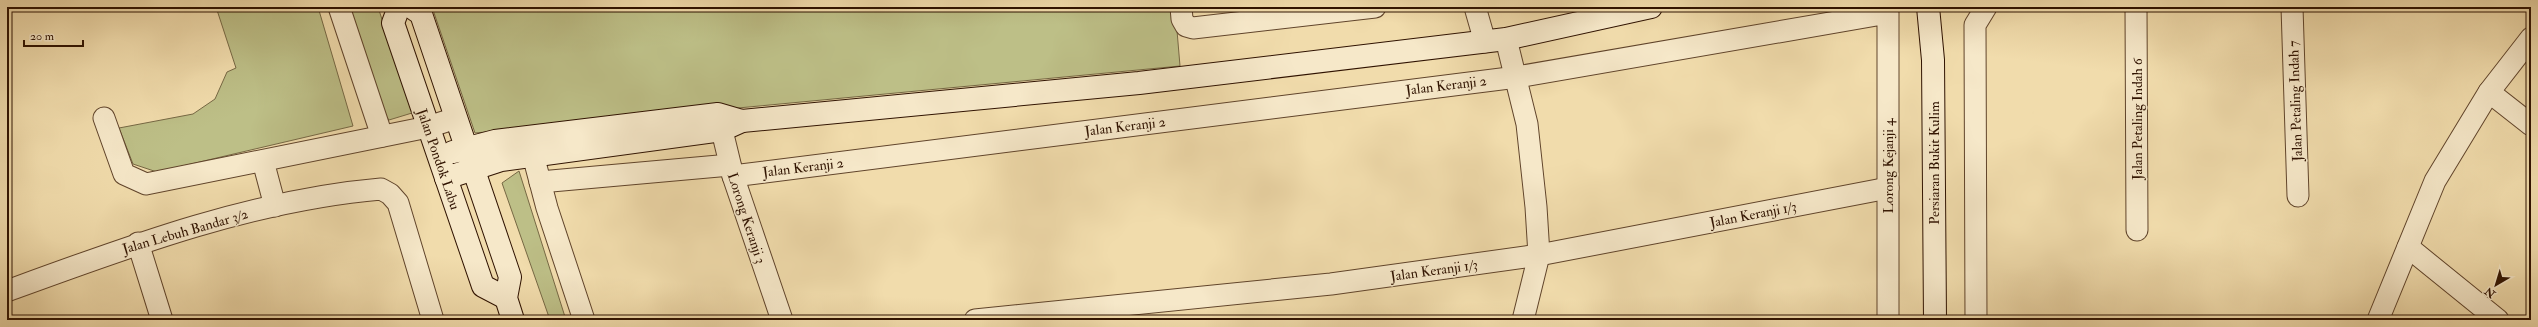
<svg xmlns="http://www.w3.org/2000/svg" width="2538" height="327" font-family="'IM FELL Double Pica',serif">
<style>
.green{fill:#bdbf87;stroke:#766844}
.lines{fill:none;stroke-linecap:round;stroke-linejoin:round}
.street-casing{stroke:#60442b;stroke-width:23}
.secondary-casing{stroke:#2f1200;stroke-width:24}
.street{stroke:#f6e8c9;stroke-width:21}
.secondary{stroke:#f6e8c9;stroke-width:22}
.labels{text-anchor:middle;stroke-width:3;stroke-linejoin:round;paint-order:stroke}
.street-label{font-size:14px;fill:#2f1200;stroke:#f6e8c9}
</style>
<rect width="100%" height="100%" fill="#f1dcac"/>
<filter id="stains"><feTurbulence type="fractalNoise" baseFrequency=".005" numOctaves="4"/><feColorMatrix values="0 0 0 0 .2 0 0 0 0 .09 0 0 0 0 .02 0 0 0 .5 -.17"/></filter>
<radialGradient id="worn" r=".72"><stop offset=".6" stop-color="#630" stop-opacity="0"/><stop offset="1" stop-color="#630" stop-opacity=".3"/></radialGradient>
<!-- green -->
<g class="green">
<path d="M216 7H318L353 126 157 172 133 164 119 128 193 114 215 99 227 72 236 68Z"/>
<path d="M347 7H378L412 113 389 120 377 105Z"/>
<path d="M432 7H1175L1180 66 475 133Z"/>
<path d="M519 171 566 320H550L502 183Z"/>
</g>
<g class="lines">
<!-- street casing -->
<g class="street-casing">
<g id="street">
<path d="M339 7 382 136"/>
<path d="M1181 7 1182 19 1186 26 1193 28 1375 7"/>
<path d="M1475 7 1485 42"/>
<path d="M2136 7 2137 230"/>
<path d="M2292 7 2298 196"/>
<path d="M1506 39 1527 124 1536 207 1539 255 1523 320"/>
<path d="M2489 92 2531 125"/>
<path d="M718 114 733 176 782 320"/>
<path d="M104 118 124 174 146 184 428 127 456 118"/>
<path d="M533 155 547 208 584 320"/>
<path d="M263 161 275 206"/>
<path d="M733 176 1517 77 1888 13V320"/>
<path d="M540 182 730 165"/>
<path d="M138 243 162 320"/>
<path d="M2408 247 2498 320"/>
<path d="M7 291C127 247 252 200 381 189L390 194 398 203 433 320"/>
<path d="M975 320 1331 284 1539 255 1888 188"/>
<path d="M1976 320 1975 25 1986 7"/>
<path d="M2378 320 2435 181 2489 92 2531 38"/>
</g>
</g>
<!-- secondary casing -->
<g class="secondary-casing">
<g id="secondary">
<path d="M399 7 393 23 483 286 506 298"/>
<path d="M411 7 421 14 510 277 506 298 513 320"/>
<path d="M1928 7 1933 60 1935 320"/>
<path d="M453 152 495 141 718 114 742 121"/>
<path d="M446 178 501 160 722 130 742 121 1139 83 1506 39 1651 7"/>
</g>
</g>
<!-- street -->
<use href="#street" class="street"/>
<!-- secondary -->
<use href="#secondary" class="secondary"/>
</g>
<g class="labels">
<!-- street labels -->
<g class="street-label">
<text transform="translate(1446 85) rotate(-7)" y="5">Jalan Keranji 2</text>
<text transform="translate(2295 101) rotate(-92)" y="5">Jalan Petaling Indah 7</text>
<text transform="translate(2137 119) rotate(-90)" y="5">Jalan Petaling Indah 6</text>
<text transform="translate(1125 126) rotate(-7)" y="5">Jalan Keranji 2</text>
<text transform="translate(439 159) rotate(71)" y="5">Jalan Pondok Labu</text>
<text transform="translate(1934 163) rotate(-90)" y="5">Persiaran Bukit Kulim</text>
<text transform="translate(1888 166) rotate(-90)" y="5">Lorong Kejanji 4</text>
<text transform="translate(803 167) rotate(-7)" y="5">Jalan Keranji 2</text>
<text transform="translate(1753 214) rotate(-11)" y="5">Jalan Keranji 1/3</text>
<text transform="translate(747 218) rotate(72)" y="5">Lorong Keranji 3</text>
<text transform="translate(185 231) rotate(-16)" y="5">Jalan Lebuh Bandar 3/2</text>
<text transform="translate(1434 270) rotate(-8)" y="5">Jalan Keranji 1/3</text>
</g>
</g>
<!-- margin -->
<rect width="2538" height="327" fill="none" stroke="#f1dcac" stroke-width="24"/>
<rect x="8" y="8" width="2522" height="311" fill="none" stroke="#2f1200" stroke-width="2"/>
<rect x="12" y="12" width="2514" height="303" fill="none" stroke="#2f1200"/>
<!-- north arrow -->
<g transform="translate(2496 285) rotate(218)" stroke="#f6e8c9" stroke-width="3" paint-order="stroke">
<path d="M0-3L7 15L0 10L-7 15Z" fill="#2f1200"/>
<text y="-6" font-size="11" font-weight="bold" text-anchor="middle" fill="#2f1200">N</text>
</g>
<!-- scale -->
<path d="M24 40v6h59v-6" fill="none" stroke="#2f1200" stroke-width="2"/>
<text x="30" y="40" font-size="12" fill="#2f1200" stroke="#f6e8c9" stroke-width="3" paint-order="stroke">20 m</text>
<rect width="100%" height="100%" filter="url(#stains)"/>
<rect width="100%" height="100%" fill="url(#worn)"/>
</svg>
